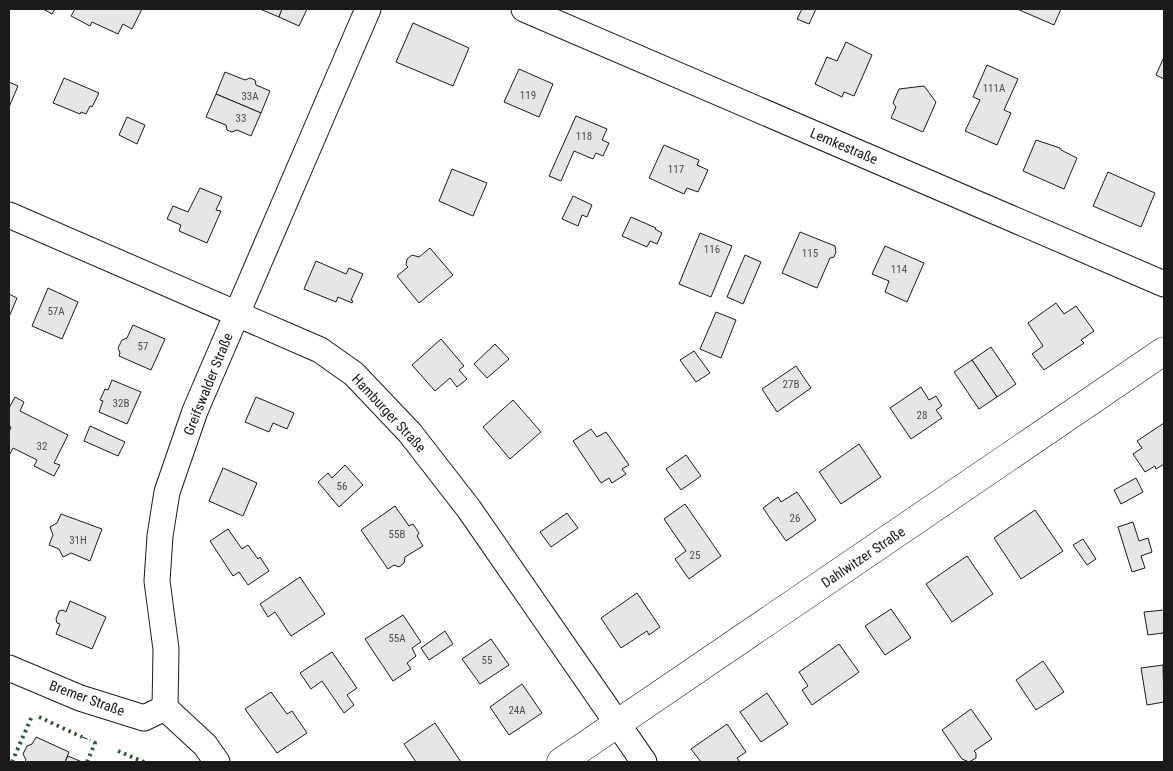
<svg xmlns="http://www.w3.org/2000/svg" width="1173" height="771" font-family="'Roboto Condensed',sans-serif">
<style>
.building{fill:#e6e6e6;stroke:#1a1a1a}
.lines{fill:none;stroke-linecap:round;stroke-linejoin:round}
.street-casing{stroke:#1a1a1a;stroke-width:27}
.secondary-casing{stroke:#1a1a1a;stroke-width:29}
.street{stroke:#fff;stroke-width:25}
.secondary{stroke:#fff;stroke-width:28}
.hedge{stroke:#2b5a34;stroke-width:4;stroke-dasharray:2.5 4;stroke-linecap:butt}
.fence{stroke:#1a1a1a;stroke-width:1;stroke-dasharray:6 2.5;stroke-linecap:butt}
.labels{text-anchor:middle;stroke-width:4;stroke-linejoin:round;paint-order:stroke}
.number-label{font-size:11px;fill:#4d4d4d}
.street-label{font-size:14px;fill:#1a1a1a;stroke:#fff}
</style>
<rect width="100%" height="100%" fill="#fff"/>
<!-- building -->
<g class="building">
<path d="M43 9H55L52 14Z"/>
<path d="M75 9H142L132 29 123 24 118 34 92 22 90 26 71 16Z"/>
<path d="M260 9H282L279 17Z"/>
<path d="M282 9H307L299 26 279 17Z"/>
<path d="M802 9H816L809 24 797 19Z"/>
<path d="M1017 9H1061L1054 25Z"/>
<path d="M413 23 469 48 453 86 396 62Z"/>
<path d="M846 42 872 55 854 96 844 92 842 97 815 84 827 57 837 61Z"/>
<path d="M1164 57V79L1156 75Z"/>
<path d="M987 65 1018 79 1004 110 1011 113 997 145 965 131 980 100 973 97Z"/>
<path d="M519 69 553 84 539 117 504 102Z"/>
<path d="M225 72 245 80 250 78 255 80 256 85 270 91 261 113 216 94Z"/>
<path d="M64 78 99 93 92 107 90 106 86 114 81 112 80 114 53 103Z"/>
<path d="M9 82 18 86 9 107Z"/>
<path d="M924 86 936 102 923 132 891 118 896 107 893 103 899 89Z"/>
<path d="M216 94 261 113 251 136 237 130 232 132 227 130 226 125 206 117Z"/>
<path d="M576 116 607 129 602 140 609 143 603 156 596 153 593 159 574 151 561 181 549 176Z"/>
<path d="M127 117 145 125 137 144 119 135Z"/>
<path d="M1036 140 1060 148 1061 150 1077 158 1064 189 1023 171Z"/>
<path d="M664 145 699 160 697 165 708 170 698 192 687 188 684 194 649 178Z"/>
<path d="M452 169 487 183 473 216 439 201Z"/>
<path d="M1108 172 1155 193 1141 227 1093 206Z"/>
<path d="M200 188 222 197 216 210 221 211 207 243 179 231 181 225 167 219 173 206 188 212Z"/>
<path d="M573 196 592 205 587 217 582 215 578 226 562 219Z"/>
<path d="M631 217 656 228 655 229 662 233 657 244 650 241 647 247 622 236Z"/>
<path d="M800 232 835 246 836 252 834 257 830 258 817 288 782 273Z"/>
<path d="M700 233 732 246 711 297 679 284Z"/>
<path d="M885 246 924 263 907 302 885 292 889 281 872 274Z"/>
<path d="M430 248 453 275 419 303 397 276 408 267 406 265 407 259 412 255 419 257Z"/>
<path d="M745 255 761 262 743 304 727 297Z"/>
<path d="M316 261 346 274 349 268 363 274 351 300 353 301 352 303 338 297 336 302 304 289Z"/>
<path d="M48 288 78 302 62 339 32 326Z"/>
<path d="M9 294 17 298 9 317Z"/>
<path d="M1056 303 1064 314 1076 306 1094 331 1081 340 1084 343 1044 370 1032 354 1043 346 1028 323Z"/>
<path d="M716 312 736 320 721 358 700 349Z"/>
<path d="M133 325 165 339 151 370 119 356 120 353 118 348 122 340 127 338Z"/>
<path d="M441 339 464 366 459 370 467 379 457 387 450 378 435 391 412 365Z"/>
<path d="M495 344 509 359 487 378 474 364Z"/>
<path d="M991 347 1016 384 997 397 972 360Z"/>
<path d="M694 351 710 373 696 382 680 360Z"/>
<path d="M972 360 997 397 979 409 954 372Z"/>
<path d="M796 366 811 388 777 412 762 389Z"/>
<path d="M112 380 141 392 127 424 99 412 103 401 100 400 105 389 108 390Z"/>
<path d="M921 387 929 400 936 396 942 406 936 410 942 418 911 439 890 408Z"/>
<path d="M15 397 24 402 20 411 68 435 54 463 60 465 54 476 34 466 37 460 13 448 10 454 9 453V432L11 427 9 426V408Z"/>
<path d="M256 397 294 413 287 429 273 423 269 432 245 422Z"/>
<path d="M513 400 541 432 510 459 483 427Z"/>
<path d="M1164 423V464L1156 469 1155 466 1145 472 1133 454 1142 448 1137 441Z"/>
<path d="M90 426 125 442 118 456 84 441Z"/>
<path d="M591 429 597 437 606 432 629 465 622 469 626 474 612 483 609 478 601 483 573 441Z"/>
<path d="M859 444 881 477 841 504 819 472Z"/>
<path d="M686 455 701 476 681 490 666 469Z"/>
<path d="M345 465 363 485 339 507 318 482 328 473 332 478Z"/>
<path d="M223 468 257 483 243 516 209 501Z"/>
<path d="M1136 478 1143 492 1121 504 1114 490Z"/>
<path d="M797 492 816 520 786 541 763 508 778 497 781 502Z"/>
<path d="M685 504 721 556 689 579 675 559 686 551 664 519Z"/>
<path d="M395 506 409 526 413 524 419 533 417 536 423 546 405 557 404 563 399 567 394 565 388 569 361 530Z"/>
<path d="M1035 510 1063 551 1021 579 994 538Z"/>
<path d="M567 513 578 528 551 547 540 532Z"/>
<path d="M61 514 102 529 90 561 71 553 63 557 59 549 49 545 53 535 50 527 57 523Z"/>
<path d="M1133 522 1139 541 1148 538 1152 552 1141 556 1145 568 1132 572 1118 527Z"/>
<path d="M228 529 242 549 248 545 258 559 260 557 269 571 248 585 239 572 233 576 210 541Z"/>
<path d="M1083 539 1096 559 1087 565 1073 545Z"/>
<path d="M967 556 993 594 952 622 926 584Z"/>
<path d="M300 577 325 614 291 636 275 612 268 617 260 604Z"/>
<path d="M637 593 660 627 649 635 647 631 621 648 601 618Z"/>
<path d="M70 601 106 617 92 649 56 634 60 624 57 623 56 619 59 611 63 610 66 612Z"/>
<path d="M891 609 911 638 885 655 865 626Z"/>
<path d="M1164 610V637L1163 633 1148 635 1144 612Z"/>
<path d="M403 615 421 642 412 648 416 656 407 663 411 669 393 681 365 639Z"/>
<path d="M445 631 453 644 429 660 421 648Z"/>
<path d="M491 639 509 665 480 684 462 659Z"/>
<path d="M839 644 859 672 812 705 802 690 808 686 799 672Z"/>
<path d="M332 652 357 688 347 695 354 705 344 713 322 681 311 689 300 673Z"/>
<path d="M1043 661 1064 692 1036 710 1016 680Z"/>
<path d="M1163 665 1164 702 1147 705 1141 668Z"/>
<path d="M522 684 542 713 509 735 490 707Z"/>
<path d="M271 692 287 714 292 711 307 733 277 753 245 709Z"/>
<path d="M767 693 788 724 761 742 740 712Z"/>
<path d="M971 709 992 739 974 751 976 753V758L969 762 962 759 942 730Z"/>
<path d="M435 723 461 762H416L404 744Z"/>
<path d="M727 724 746 752 737 758 740 762H701L691 749Z"/>
<path d="M36 737 69 752 65 762H24L26 760 23 754 27 746 32 744Z"/>
<path d="M68 756 82 762H65Z"/>
</g>
<g class="lines">
<!-- street casing -->
<g class="street-casing">
<g id="street">
<path d="M524 9 1164 284"/>
<path d="M9 215 320 350 354 374 410 433 469 509 644 762"/>
<path d="M9 668 80 698 144 718 165 708"/>
<path d="M217 762 205 745 165 708 166 649 157 581 160 536 167 492 195 411 368 9"/>
</g>
</g>
<!-- secondary casing -->
<g class="secondary-casing">
<path id="secondary" d="M561 762 1164 351"/>
</g>
<!-- street -->
<use href="#street" class="street"/>
<!-- secondary -->
<use href="#secondary" class="secondary"/>
<!-- hedge -->
<g class="hedge">
<path d="M39 717 82 737"/>
<path d="M118 751 144 762"/>
<path d="M12 762 32 716"/>
<path d="M87 762 95 743 90 740"/>
</g>
<!-- fence -->
<path class="fence" d="M82 737 90 740"/>
</g>
<g class="labels">
<!-- number labels -->
<g class="number-label">
<text x="994" y="92">111A</text>
<text x="528" y="99">119</text>
<text x="250" y="100">33A</text>
<text x="241" y="122">33</text>
<text x="584" y="140">118</text>
<text x="676" y="173">117</text>
<text x="712" y="253">116</text>
<text x="810" y="257">115</text>
<text x="899" y="273">114</text>
<text x="56" y="315">57A</text>
<text x="143" y="350">57</text>
<text x="791" y="388">27B</text>
<text x="121" y="407">32B</text>
<text x="922" y="419">28</text>
<text x="42" y="450">32</text>
<text x="342" y="490">56</text>
<text x="795" y="522">26</text>
<text x="397" y="538">55B</text>
<text x="78" y="544">31H</text>
<text x="695" y="559">25</text>
<text x="397" y="642">55A</text>
<text x="487" y="664">55</text>
<text x="517" y="714">24A</text>
</g>
<!-- street labels -->
<g class="street-label">
<text transform="translate(844 146) rotate(23)" y="5">Lemkestraße</text>
<text transform="translate(208 384) rotate(-68)" y="5">Greifswalder Straße</text>
<text transform="translate(389 413) rotate(47)" y="5">Hamburger Straße</text>
<text transform="translate(863 557) rotate(-34)" y="5">Dahlwitzer Straße</text>
<text transform="translate(87 698) rotate(20)" y="5">Bremer Straße</text>
</g>
</g>
<!-- border -->
<rect width="1173" height="771" fill="none" stroke="#1a1a1a" stroke-width="20"/>
</svg>
